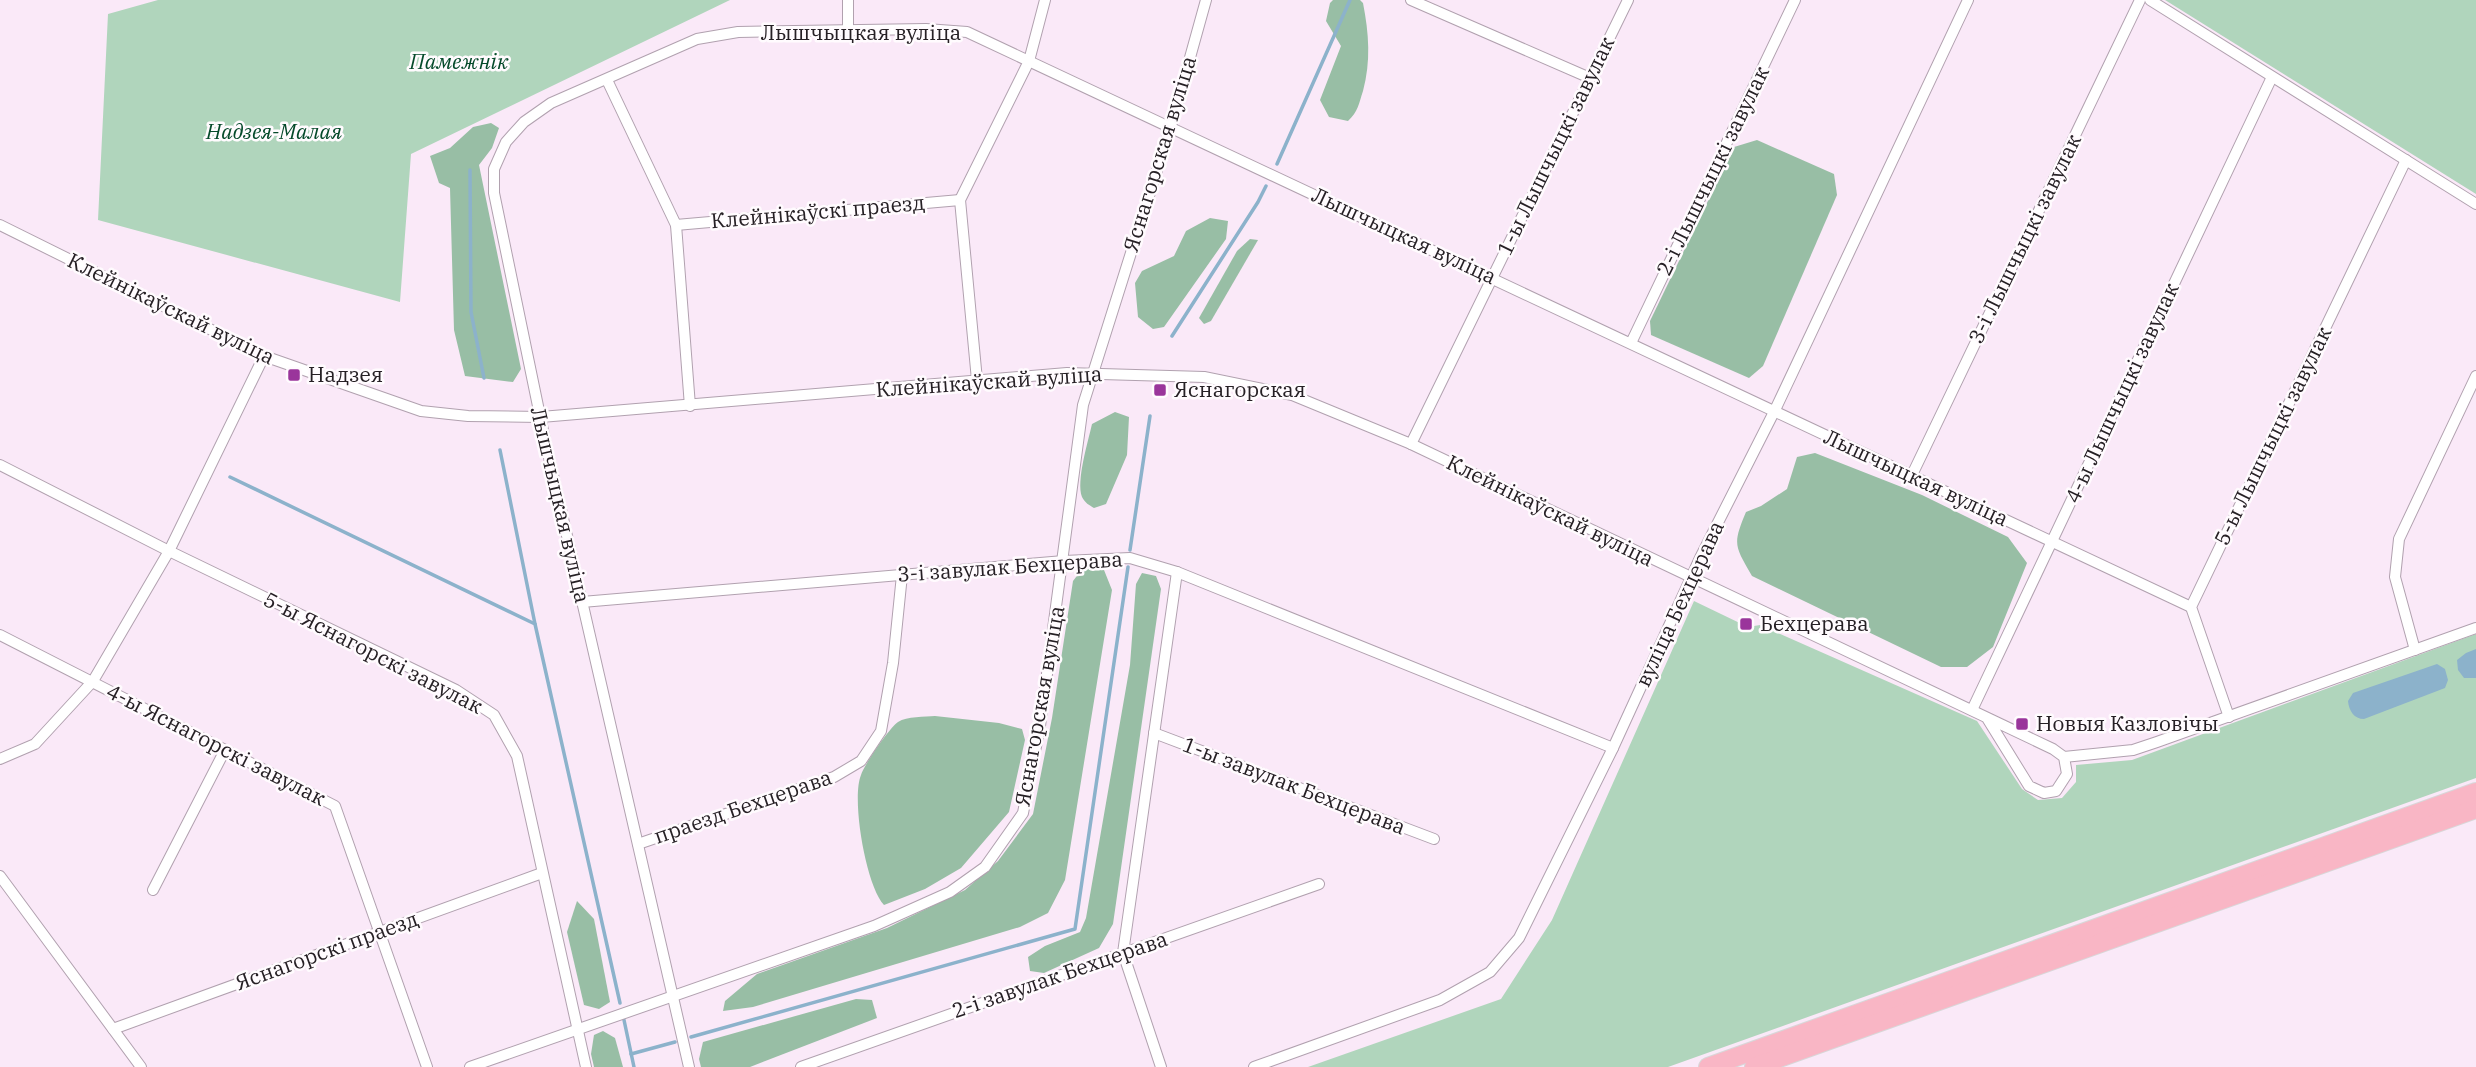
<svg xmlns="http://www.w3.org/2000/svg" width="2476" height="1067" font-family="'IBM Plex Serif',serif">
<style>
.green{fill:#b0d5bc}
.forest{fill:#98bea5}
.water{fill:#8cb2cb}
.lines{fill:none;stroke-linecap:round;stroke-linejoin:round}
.stream{stroke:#8cb2cb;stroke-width:3.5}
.street-casing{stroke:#b1a1af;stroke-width:12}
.highway-casing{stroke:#d8d7d8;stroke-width:20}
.street{stroke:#fff;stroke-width:10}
.highway{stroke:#f9b6c5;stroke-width:18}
.poi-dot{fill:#9a359b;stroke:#fffbfe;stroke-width:2.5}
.labels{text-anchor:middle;stroke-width:5;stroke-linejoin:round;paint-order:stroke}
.street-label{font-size:21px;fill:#262025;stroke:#fffbfe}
.park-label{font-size:21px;font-style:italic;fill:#054a2a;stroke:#fffbfe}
.poi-label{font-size:21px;fill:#262025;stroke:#fffbfe;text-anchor:start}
</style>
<rect width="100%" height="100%" fill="#fae9f8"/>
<!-- green -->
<g class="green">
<path d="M158 0H730L411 154 400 302 98 220 108 14Z"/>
<path d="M2165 0H2476V194Z"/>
<path d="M1694 601 1748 627 1760 625 1977 721 2022 789 2038 800 2062 798 2076 782V765L2132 760 2476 634V778L1668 1067H1308L1501 999 1552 920Z"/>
</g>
<!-- forest -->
<g class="forest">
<path d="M1333 0H1360L1363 3C1369 34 1371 61 1363 91 1359 103 1358 112 1348 121L1329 117 1320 100 1341 46 1326 21 1330 3Z"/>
<path d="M491 123 499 128 492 148 479 165 521 369 513 382 465 376 454 330 450 188 439 183 430 156 450 148 473 127Z"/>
<path d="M1757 140 1834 174 1837 195 1763 366 1749 378 1651 335 1650 321 1734 147Z"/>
<path d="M1210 218 1228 221 1226 239 1164 327 1153 329 1138 317 1135 283 1142 271 1174 256 1186 231Z"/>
<path d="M1250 239 1258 240 1211 321 1204 324 1199 318 1237 251Z"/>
<path d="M1115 412 1129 417 1127 455 1106 504 1094 508C1089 505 1085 503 1082 497 1076 481 1088 442 1092 424Z"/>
<path d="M1815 453 1922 495 2008 537 2027 563 1993 647 1967 667H1941L1752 576C1735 546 1732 545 1746 512L1761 506 1787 489 1797 457Z"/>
<path d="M1083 568 1104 570 1112 590 1065 880 1048 913 1020 927 753 1007 723 1011 725 1001 757 974 887 928 965 890 998 861 1033 814 1052 718 1073 581Z"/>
<path d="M1142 573 1156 576 1161 589 1113 924 1099 948 1044 973 1030 971 1028 957 1045 946 1080 932 1086 918 1130 665 1136 584Z"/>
<path d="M935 716 999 723 1022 729 1025 740 1009 812 961 868 925 889 884 905C866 886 851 799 861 775 864 765 890 727 898 722 907 716 925 717 935 716Z"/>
<path d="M577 901 594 919 610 1002 599 1009 584 1005 567 932Z"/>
<path d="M856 999 872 1000 877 1018 750 1067H701L699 1059 703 1042Z"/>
<path d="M603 1031 615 1038 623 1067H594L591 1054 594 1035Z"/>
</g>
<!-- water -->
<g class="water">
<path d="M2476 649V678H2464L2458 670 2457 660 2466 653Z"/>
<path d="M2437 664 2445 669 2448 680 2445 688 2364 719C2354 719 2349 711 2348 701L2353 693Z"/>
</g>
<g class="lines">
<!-- stream -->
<g class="stream">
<path d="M1277 164 1350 0"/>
<path d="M470 170 471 312 484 378"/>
<path d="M1172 336 1258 202 1266 186"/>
<path d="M500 450 535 624"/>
<path d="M230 477 535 624 620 1003"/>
<path d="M1130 550 1150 416"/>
<path d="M624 1020 634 1067"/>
<path d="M691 1037 1075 929 1128 567"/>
<path d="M631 1054 675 1042"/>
</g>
<!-- street casing -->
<g class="street-casing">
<g id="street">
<path d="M1411 0 1590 78"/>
<path d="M2150 0 2476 204"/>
<path d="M848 30V0"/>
<path d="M607 80 676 225 690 406"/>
<path d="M0 225 264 356 421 411 468 416 541 417 1067 373 1204 377 1292 395 1411 444 2053 749 2064 757 2067 774 2056 791 2044 793 2029 786 1987 718"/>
<path d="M676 225 960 200"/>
<path d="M1631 343 1795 0"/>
<path d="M977 380 960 200 1029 61 1045 0"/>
<path d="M1411 444 1628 0"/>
<path d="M0 465 169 551 456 690 494 715 517 756 586 1067"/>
<path d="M1911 477 2140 0"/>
<path d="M582 602 1064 561 1130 558 1177 572 1613 748"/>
<path d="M0 635 335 806 427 1067"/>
<path d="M2415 650 2395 577 2399 539 2476 376"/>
<path d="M1972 710 2272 77"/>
<path d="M2229 717 2191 607 2406 160"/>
<path d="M1154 733 1434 839"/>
<path d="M2064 757 2133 750 2157 742 2476 628"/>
<path d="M0 759 35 744 93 681 169 551 264 356"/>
<path d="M638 844 834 777 861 761 881 731 893 663 902 575"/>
<path d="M0 876 141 1067"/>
<path d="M153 890 225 750"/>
<path d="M113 1029 542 873"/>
<path d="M470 1067 874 926 950 892 985 867 1023 813 1040 726 1083 405 1171 126 1206 0"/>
<path d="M689 1067 545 440 494 193V169L506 142 524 122 551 103 697 39 738 32 926 29 967 32 2191 607"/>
<path d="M801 1067 1319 884"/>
<path d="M1161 1067 1123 953 1177 572"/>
<path d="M1254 1067 1440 1000 1490 972 1519 938 1613 748 1700 558 1775 410 1968 0"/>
</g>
</g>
<!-- highway casing -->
<g class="highway-casing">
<g id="highway">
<path d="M1708 1067 2476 792"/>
<path d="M1754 1067 2476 809"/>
</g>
</g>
<!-- street -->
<use href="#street" class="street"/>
<!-- highway -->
<use href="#highway" class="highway"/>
</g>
<!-- markers -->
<g class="poi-dot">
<rect x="287" y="368" width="14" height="14" rx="3.5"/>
<rect x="1153" y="383" width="14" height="14" rx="3.5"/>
<rect x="1739" y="617" width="14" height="14" rx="3.5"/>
<rect x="2015" y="717" width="14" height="14" rx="3.5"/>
</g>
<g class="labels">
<!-- street labels -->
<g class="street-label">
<text x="861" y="40">Лышчыцкая вуліца</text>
<text transform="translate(1556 146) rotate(-64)" y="7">1-ы Лышчыцкі завулак</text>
<text transform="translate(1160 154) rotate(-73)" y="7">Яснагорская вуліца</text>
<text transform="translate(1713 171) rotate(-64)" y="7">2-і Лышчыцкі завулак</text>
<text transform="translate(818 212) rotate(-5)" y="7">Клейнікаўскі праезд</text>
<text transform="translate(1404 236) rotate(25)" y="7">Лышчыцкая вуліца</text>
<text transform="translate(2025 239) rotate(-64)" y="7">3-і Лышчыцкі завулак</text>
<text transform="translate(171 309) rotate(26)" y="7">Клейнікаўскай вуліца</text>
<text transform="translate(989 382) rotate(-4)" y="7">Клейнікаўскай вуліца</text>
<text transform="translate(2122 393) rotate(-65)" y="7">4-ы Лышчыцкі завулак</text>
<text transform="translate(2273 436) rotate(-64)" y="7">5-ы Лышчыцкі завулак</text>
<text transform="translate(1916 478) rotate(25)" y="7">Лышчыцкая вуліца</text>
<text transform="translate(560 505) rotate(77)" y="7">Лышчыцкая вуліца</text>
<text transform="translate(1550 511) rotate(26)" y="7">Клейнікаўскай вуліца</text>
<text transform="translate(1010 567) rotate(-4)" y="7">3-і завулак Бехцерава</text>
<text transform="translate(1680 604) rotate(-65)" y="7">вуліца Бехцерава</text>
<text transform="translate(373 653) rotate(27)" y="7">5-ы Яснагорскі завулак</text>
<text transform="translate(1040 706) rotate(-80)" y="7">Яснагорская вуліца</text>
<text transform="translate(216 745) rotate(27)" y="7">4-ы Яснагорскі завулак</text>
<text transform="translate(1294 786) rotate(21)" y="7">1-ы завулак Бехцерава</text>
<text transform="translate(743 807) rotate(-19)" y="7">праезд Бехцерава</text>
<text transform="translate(327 951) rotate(-20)" y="7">Яснагорскі праезд</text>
<text transform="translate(1060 975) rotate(-19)" y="7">2-і завулак Бехцерава</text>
</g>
<!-- park labels -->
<g class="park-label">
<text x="459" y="69">Памежнік</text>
<text x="274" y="139">Надзея-Малая</text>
</g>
<!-- poi labels -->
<g class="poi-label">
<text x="308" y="382">Надзея</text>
<text x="1174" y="397">Яснагорская</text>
<text x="1760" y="631">Бехцерава</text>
<text x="2036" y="731">Новыя Казловічы</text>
</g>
</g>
</svg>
